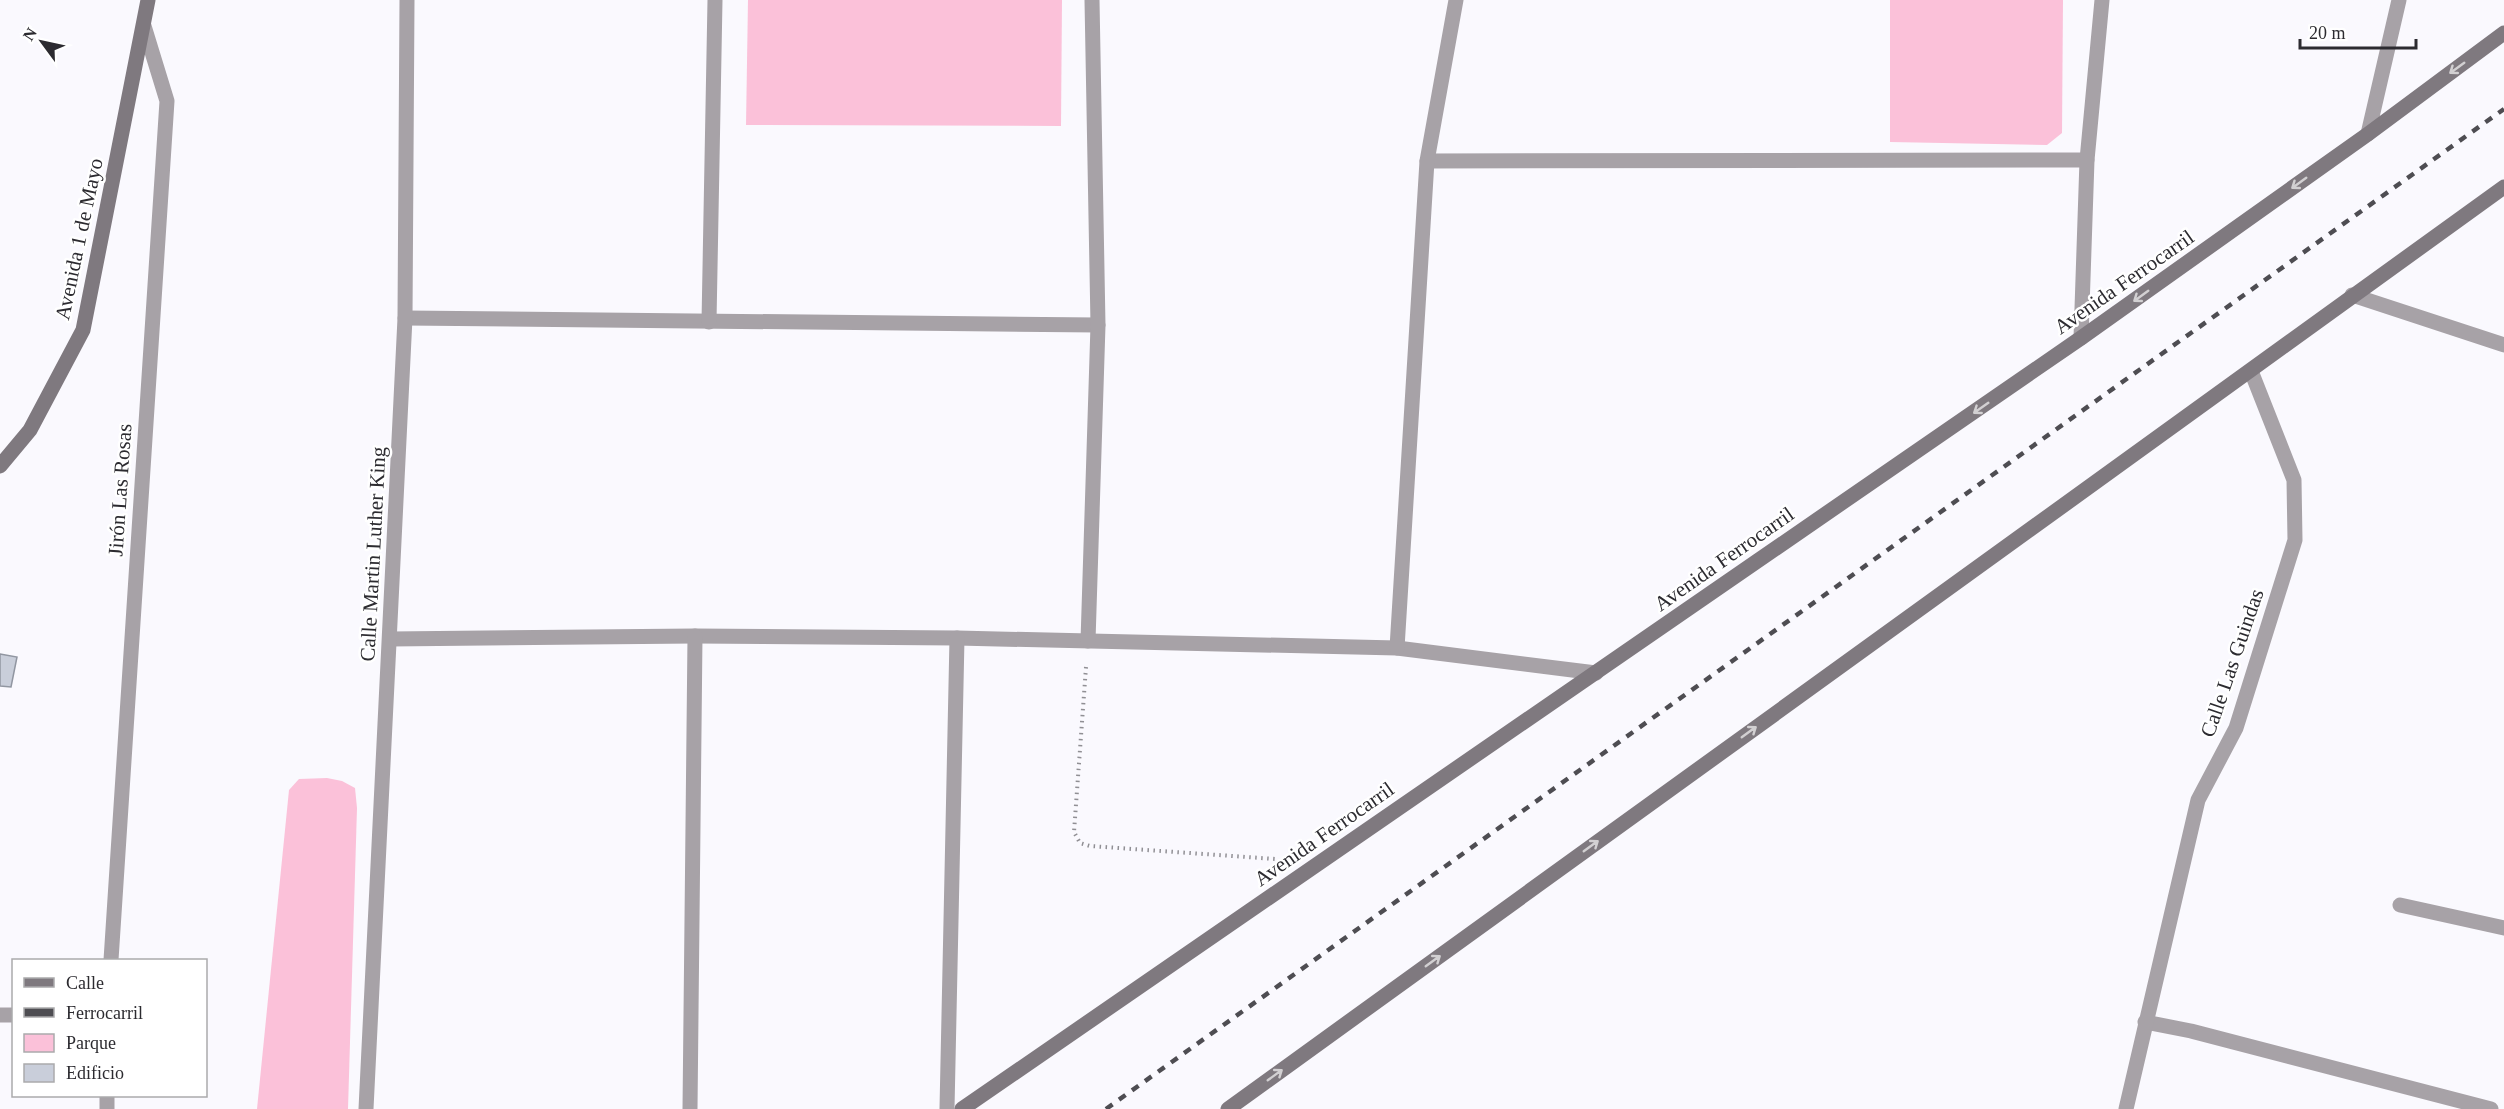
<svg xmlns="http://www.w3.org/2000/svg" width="2504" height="1109" font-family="Georgia,serif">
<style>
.green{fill:#fbc1d9}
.building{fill:#c9ceda;stroke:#9196a1;stroke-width:1.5}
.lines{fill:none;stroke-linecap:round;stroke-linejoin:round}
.path{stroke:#908f94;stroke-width:4;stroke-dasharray:1.5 4.5;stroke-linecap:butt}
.service{stroke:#a7a2a7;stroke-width:15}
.minor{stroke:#a7a2a7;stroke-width:15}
.secondary{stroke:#7f797f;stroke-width:15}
.rail{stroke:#4e4d52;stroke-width:4.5;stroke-dasharray:8 8;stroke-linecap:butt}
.oneway{stroke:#d2d0d2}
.labels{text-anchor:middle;stroke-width:5;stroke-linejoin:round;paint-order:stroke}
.street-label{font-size:21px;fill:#2c2b30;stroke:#fff}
</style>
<rect width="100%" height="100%" fill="#faf9fe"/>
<!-- green -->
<g class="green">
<path d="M748 0H1062L1061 126 746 125Z"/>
<path d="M1890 0H2063L2062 133 2047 145 1890 142Z"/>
<path d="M327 778 342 781 355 788 357 808 348 1109H257L289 790 299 779Z"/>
</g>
<!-- building -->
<path class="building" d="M0 654 17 657 11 687 0 686Z"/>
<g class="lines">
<!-- path -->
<path class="path" d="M1086 667 1074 832 1080 843 1090 846 1275 859"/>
<!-- service -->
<path class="service" d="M2400 905 2504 928"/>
<!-- minor -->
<g class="minor">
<path d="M2368 134 2399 0"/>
<path d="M1427 161 2087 160"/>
<path d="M2352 295 2504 345"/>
<path d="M405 318 1098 325"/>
<path d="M709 322 715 0"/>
<path d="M2081 338 2087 160 2102 0"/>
<path d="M390 639 695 636 957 638 1397 648 1596 673"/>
<path d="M1088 641 1098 325 1092 0"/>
<path d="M1397 648 1427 161 1456 0"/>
<path d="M111 960 167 101 144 26"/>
<path d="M0 1015H14"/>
<path d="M2145 1022 2191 1031 2491 1109"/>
<path d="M107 1109V1096"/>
<path d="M366 1109 405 318 407 0"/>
<path d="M690 1109 695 636"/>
<path d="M947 1109 957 638"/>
<path d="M2126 1109 2198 800 2236 728 2295 540 2294 480 2251 371"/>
</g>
<!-- secondary -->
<g class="secondary">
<path d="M0 466 30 430 83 330 148 0"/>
<path d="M962 1109 2081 338 2368 134 2504 33"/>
<path d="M1228 1109 2504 187"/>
</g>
<!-- rail -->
<path class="rail" d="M1106 1109 2504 109"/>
</g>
<!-- one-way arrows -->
<defs><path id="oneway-shaft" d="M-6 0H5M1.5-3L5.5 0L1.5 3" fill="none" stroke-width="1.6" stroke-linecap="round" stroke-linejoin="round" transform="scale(1.5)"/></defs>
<g class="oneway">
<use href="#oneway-shaft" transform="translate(2457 68) rotate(144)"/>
<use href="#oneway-shaft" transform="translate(2299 183) rotate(144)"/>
<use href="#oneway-shaft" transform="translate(2141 296) rotate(144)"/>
<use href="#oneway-shaft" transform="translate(1981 408) rotate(145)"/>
<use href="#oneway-shaft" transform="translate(1749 732) rotate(-36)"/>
<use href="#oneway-shaft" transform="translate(1591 846) rotate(-36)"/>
<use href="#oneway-shaft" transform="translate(1433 961) rotate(-36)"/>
<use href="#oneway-shaft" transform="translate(1275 1075) rotate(-36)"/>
</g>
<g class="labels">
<!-- street labels -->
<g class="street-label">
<text transform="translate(79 239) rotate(-78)" y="7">Avenida 1 de Mayo</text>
<text transform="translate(2124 282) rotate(-35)" y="7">Avenida Ferrocarril</text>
<text transform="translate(120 490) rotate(-86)" y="7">Jirón Las Rosas</text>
<text transform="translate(373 554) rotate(-87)" y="7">Calle Martin Luther King</text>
<text transform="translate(1724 559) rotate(-35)" y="7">Avenida Ferrocarril</text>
<text transform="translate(2232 663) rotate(-71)" y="7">Calle Las Guindas</text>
<text transform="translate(1324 834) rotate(-35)" y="7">Avenida Ferrocarril</text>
</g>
</g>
<!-- legend -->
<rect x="12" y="959" width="195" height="138" fill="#ffffff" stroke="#abaaac" stroke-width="1.5"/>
<rect x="24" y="978" width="30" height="9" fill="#7f797f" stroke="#abaaac" stroke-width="1.5"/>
<text x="66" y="989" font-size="18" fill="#2c2b30">Calle</text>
<rect x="24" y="1008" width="30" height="9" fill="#4e4d52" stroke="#abaaac" stroke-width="1.5"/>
<text x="66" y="1019" font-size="18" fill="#2c2b30">Ferrocarril</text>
<rect x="24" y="1034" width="30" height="18" fill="#fbc1d9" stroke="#abaaac" stroke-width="1.5"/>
<text x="66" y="1049" font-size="18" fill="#2c2b30">Parque</text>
<rect x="24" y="1064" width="30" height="18" fill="#c9ceda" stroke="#abaaac" stroke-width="1.5"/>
<text x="66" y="1079" font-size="18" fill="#2c2b30">Edificio</text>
<!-- north arrow -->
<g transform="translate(42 42) rotate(303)" stroke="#ffffff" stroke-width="4.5" paint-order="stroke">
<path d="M0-4.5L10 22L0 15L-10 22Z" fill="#2c2b30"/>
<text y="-9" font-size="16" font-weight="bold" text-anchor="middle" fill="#2c2b30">N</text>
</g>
<!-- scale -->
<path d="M2300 39v9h116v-9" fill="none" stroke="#2c2b30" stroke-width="3"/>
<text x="2309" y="39" font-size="18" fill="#2c2b30" stroke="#ffffff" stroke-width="4.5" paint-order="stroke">20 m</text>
</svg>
